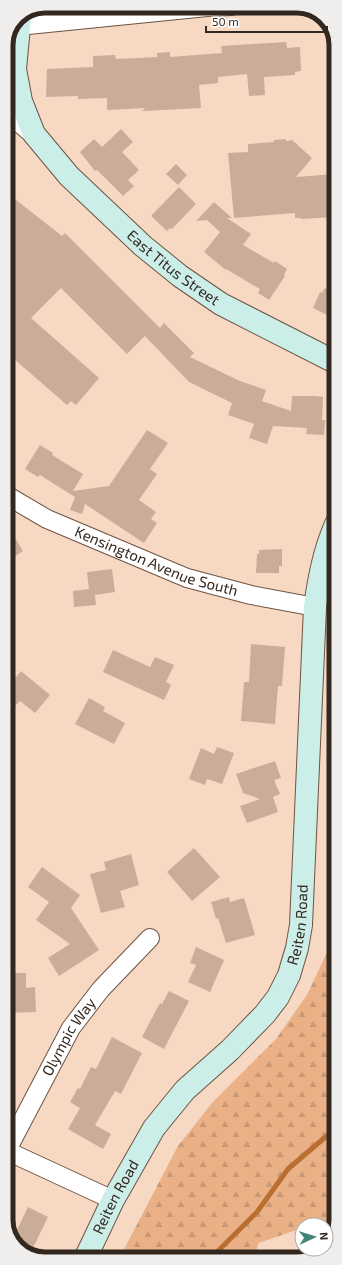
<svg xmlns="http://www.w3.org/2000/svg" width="342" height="1265" font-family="'Exo 2',sans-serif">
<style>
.forest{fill:url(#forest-firs)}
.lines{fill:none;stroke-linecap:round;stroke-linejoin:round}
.stream{stroke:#ba6f31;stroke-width:5}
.building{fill:#caad99}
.street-casing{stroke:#6d5442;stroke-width:20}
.secondary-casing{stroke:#6d5442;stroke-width:24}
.street{stroke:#fff;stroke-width:18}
.secondary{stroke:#cbeee8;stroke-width:22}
.labels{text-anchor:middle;stroke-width:3;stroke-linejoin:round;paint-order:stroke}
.street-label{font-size:15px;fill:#332820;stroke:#fff}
.rim{fill:none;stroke:#332820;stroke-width:5}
</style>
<defs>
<pattern id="forest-firs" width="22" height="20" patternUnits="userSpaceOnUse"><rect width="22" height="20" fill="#eab187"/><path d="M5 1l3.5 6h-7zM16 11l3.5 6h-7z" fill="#c99874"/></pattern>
</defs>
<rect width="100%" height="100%" fill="#f6d8c3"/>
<!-- forest -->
<g class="forest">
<path d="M333 732H336V798L332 795Z"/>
<path d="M336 837V1184C335 1188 332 1194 332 1199 334 1214 342 1227 326 1237V1225H302V1228L259 1243 253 1258 119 1259 178 1146 212 1103 276 1039 307 995 330 946 333 839Z"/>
</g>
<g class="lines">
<!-- stream -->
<path class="stream" d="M211 1258 257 1212 288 1169 336 1128"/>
</g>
<!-- building -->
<g class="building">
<path d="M286 42 287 48 300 47 301 71 295 72V75L264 77 265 95 249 96 247 74 218 77V83L199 85 201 108 142 111 145 108 107 110V98L78 99V96L46 97 47 69 93 67V56L115 55 116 59 157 57V53L170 52V57L222 53 221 46Z"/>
<path d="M121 129 133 142 122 152 139 170 128 180 134 186 123 196 97 170 95 171 80 152 94 139 102 147Z"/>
<path d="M286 139V141L292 140 312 158 296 177 335 174V217L301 219V218H295V213L234 218 228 153 248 152V144L274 142V140Z"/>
<path d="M176 164 187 175 178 185 166 174Z"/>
<path d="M179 187 196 204 172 229 170 228 167 231 151 216Z"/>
<path d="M6 192 62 236 65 233 160 328 164 323 194 353 190 357 240 381 266 390 262 401 291 411 292 396H316L323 397 322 420H325L324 435 306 434 307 428 273 426 267 444 249 438 254 424 228 415 232 403 189 382 145 336 127 354 61 288 31 318 99 378 76 405 71 401 67 405 14 359 6 368Z"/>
<path d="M214 202 232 218H227L251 234 243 245 274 263 275 261 287 269 284 275 285 276 269 300 258 293 260 289 226 269V270L204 252 220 232 207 220 196 221Z"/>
<path d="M325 288 335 292V319L313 308 320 292 322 293Z"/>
<path d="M147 430 168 443 150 469 157 474 139 500 156 512 151 519 157 523 144 543 85 504 82 514 70 510 75 497 40 475 38 477 25 469 40 445 53 453 52 455 83 474 73 491 109 486Z"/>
<path d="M6 523 23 551 6 562Z"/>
<path d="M282 549V566H279V573H256L257 554H259V550Z"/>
<path d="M112 569 115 592 95 595 96 605 74 607 73 591 89 589 87 572Z"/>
<path d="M251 644 285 647 282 686H278L275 724 241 721 244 682H249Z"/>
<path d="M113 650 150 667 155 657 174 665 166 682 171 685 164 700 103 672Z"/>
<path d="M21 671 50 695 35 713 20 701 15 706 6 699V690Z"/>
<path d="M89 698 105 707 103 711 125 723 114 744 75 724Z"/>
<path d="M217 747 234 753 222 784 207 779 205 785 189 779 201 748 214 754Z"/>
<path d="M275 761 281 778 274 780 280 794 273 797 278 812 247 823 240 806 260 799 243 793 236 774Z"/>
<path d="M194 848 220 877 192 901 167 872Z"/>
<path d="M131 854 139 885 120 891 125 907 101 913 90 874 106 870 104 862Z"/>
<path d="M42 867 80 895 71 908 99 950 59 976 48 958 70 944 36 920 49 902 28 887Z"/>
<path d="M229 897 230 902 244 898 255 935 226 943 218 918 216 919 211 902Z"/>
<path d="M196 947 224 960 210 992 188 982 196 965 190 963Z"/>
<path d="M9 973H26V988L35 987 36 1012 7 1013V987H9Z"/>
<path d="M169 991 189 1001 164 1049 142 1037 160 1003 162 1004Z"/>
<path d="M112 1037 142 1053 121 1094 115 1091 95 1125 111 1134 103 1149 68 1129 80 1108 70 1102 78 1088 80 1089 91 1067 96 1069Z"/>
<path d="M28 1207 48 1217 30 1254 19 1249 7 1228V1225L17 1230Z"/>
</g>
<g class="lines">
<!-- street casing -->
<g class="street-casing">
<g id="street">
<path d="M18 26 207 7 232 6"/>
<path d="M6 112 36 137"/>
<path id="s1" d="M6 495 47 519 187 578 251 595 315 607"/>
<path id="s2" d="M7 1150 71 1028 101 989 150 938"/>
<path d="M7 1151 113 1200"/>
</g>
</g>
<!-- secondary casing -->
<g class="secondary-casing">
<g id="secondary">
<path id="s3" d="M20 16 15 69 21 101 34 134 69 176 143 246 180 276 221 304 335 362"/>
<path id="s4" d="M85 1259 113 1200 154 1128 185 1090 230 1050 265 1014 278 997 289 975 297 948 301 925 315 607C319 579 324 551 336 524"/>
</g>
</g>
<!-- street -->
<use href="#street" class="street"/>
<!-- secondary -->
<use href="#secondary" class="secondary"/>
</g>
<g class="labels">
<!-- street labels -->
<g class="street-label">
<text dy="5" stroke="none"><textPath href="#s3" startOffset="315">East Titus Street</textPath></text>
<text dy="5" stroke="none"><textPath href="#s1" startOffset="165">Kensington Avenue South</textPath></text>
<text dy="5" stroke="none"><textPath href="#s4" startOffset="405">Reiten Road</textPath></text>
<text dy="5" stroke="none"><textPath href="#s2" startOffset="129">Olympic Way</textPath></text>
<text dy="5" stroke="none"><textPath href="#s4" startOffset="69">Reiten Road</textPath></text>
</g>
</g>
<!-- crop -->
<path d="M0 0H342V1265H0ZM45 13H297A32 32 0 0 1 329 45V1220A32 32 0 0 1 297 1252H45A32 32 0 0 1 13 1220V45A32 32 0 0 1 45 13Z" fill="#efeeed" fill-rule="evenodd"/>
<path class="rim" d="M45 13H297A32 32 0 0 1 329 45V1220A32 32 0 0 1 297 1252H45A32 32 0 0 1 13 1220V45A32 32 0 0 1 45 13Z"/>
<!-- north arrow -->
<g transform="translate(314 1237) rotate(86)"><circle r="19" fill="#ffffff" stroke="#ada9a6"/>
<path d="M0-3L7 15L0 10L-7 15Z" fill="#438679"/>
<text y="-6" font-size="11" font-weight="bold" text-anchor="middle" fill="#332820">N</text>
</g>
<!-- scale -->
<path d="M206 26v6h121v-6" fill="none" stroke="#332820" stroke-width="2"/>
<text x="212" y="26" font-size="12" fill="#332820" stroke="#ffffff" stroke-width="3" paint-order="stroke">50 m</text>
</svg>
